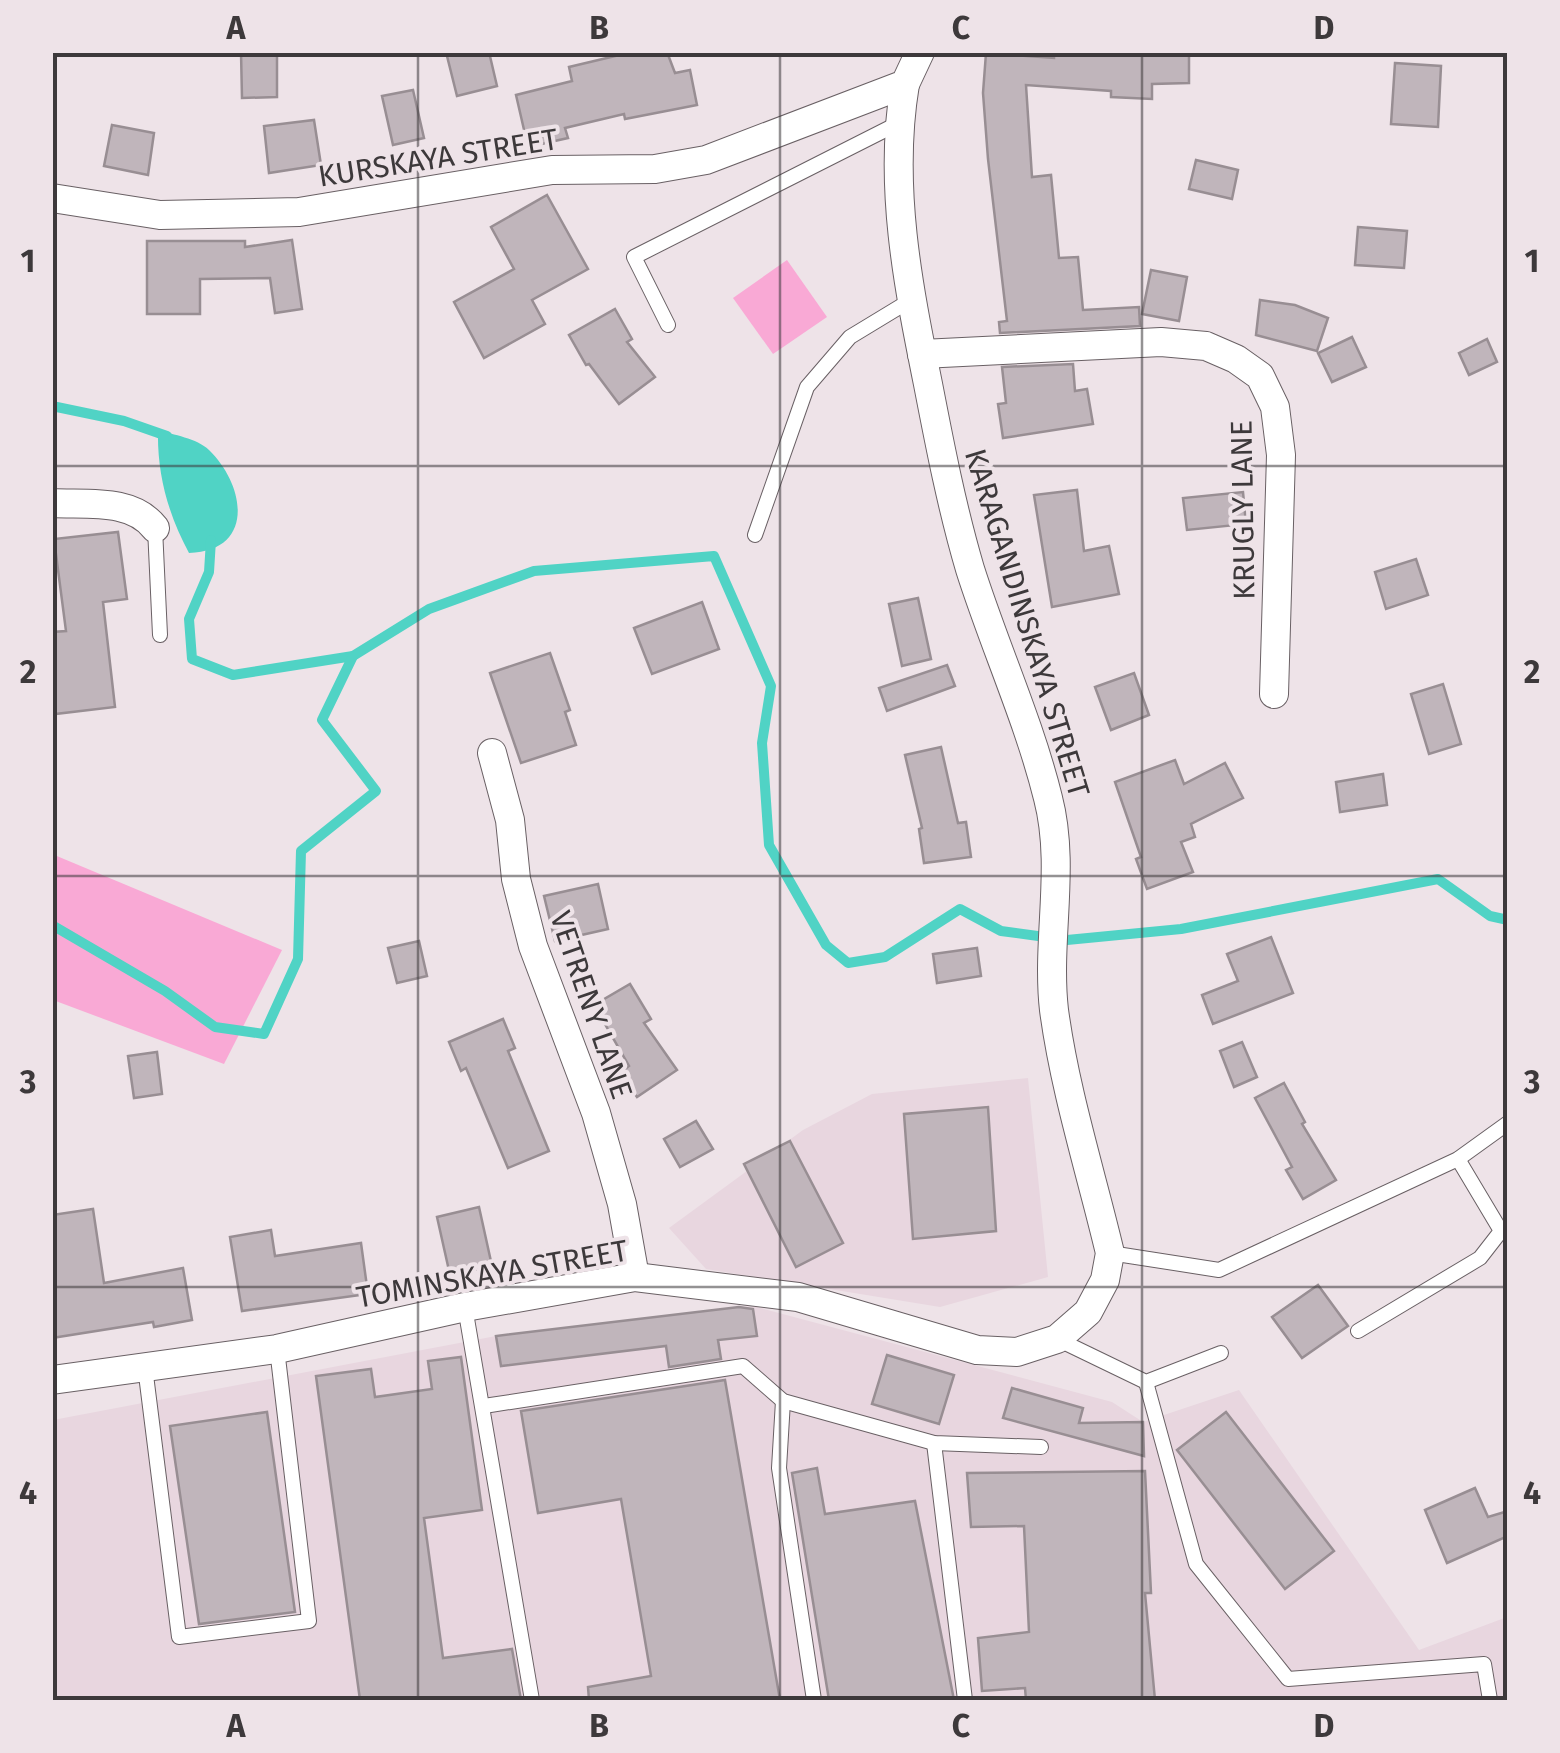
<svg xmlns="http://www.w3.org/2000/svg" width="1560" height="1753" font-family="'Fira Sans',sans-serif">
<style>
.built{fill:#e8d6df}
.green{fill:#f9a9d5}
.water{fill:#50d3c5}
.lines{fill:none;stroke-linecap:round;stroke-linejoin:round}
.stream{stroke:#50d3c5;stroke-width:10}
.building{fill:#c0b5bb;stroke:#988e93;stroke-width:2.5}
.lane-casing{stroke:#696064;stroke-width:16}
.street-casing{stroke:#696064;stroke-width:30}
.lane{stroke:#fff;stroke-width:14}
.street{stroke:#fff;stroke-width:28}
.grid{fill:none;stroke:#3d393b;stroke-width:2.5;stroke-opacity:0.55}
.labels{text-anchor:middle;stroke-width:8;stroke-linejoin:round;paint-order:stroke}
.street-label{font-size:30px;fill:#3d393b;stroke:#eee3e8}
.neatline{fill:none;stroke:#3d393b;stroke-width:4}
.grid-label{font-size:32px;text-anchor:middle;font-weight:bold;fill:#3d393b}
</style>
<rect width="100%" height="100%" fill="#eee3e8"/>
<!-- built -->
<g class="built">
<path d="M1028 1078 1048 1277 940 1307 706 1269 669 1228 803 1130 872 1094Z"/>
<path d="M753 1306 1112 1402 1143 1422 1239 1390 1419 1650 1507 1617V1700H53V1420L496 1336Z"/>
</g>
<!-- green -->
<g class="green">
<path d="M787 260 827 317 773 354 733 298Z"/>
<path d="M52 854 282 950 224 1064 53 1000Z"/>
</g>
<!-- water -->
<path class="water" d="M158 430C173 435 197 438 209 450 246 486 255 551 189 553 168 514 157 474 158 430Z"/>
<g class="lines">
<!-- stream -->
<g class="stream">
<path d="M52 406 124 421 167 436"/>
<path d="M211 540 209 572 189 619 192 659 233 675 353 656"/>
<path d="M52 925 165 991 215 1027 264 1034 298 959 301 851 376 791 322 720 353 656 429 609 534 571 714 556 771 686 762 743 769 845 826 945 848 963 885 957 960 909 1001 931 1067 940 1181 929 1438 879 1490 916 1508 920"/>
</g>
</g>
<!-- building -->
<g class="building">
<path d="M241 52H277V97L242 98Z"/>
<path d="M446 52H489L497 86 457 96Z"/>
<path d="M632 52H667L675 73 690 70 697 105 625 119 624 114 565 128 568 138 528 147 516 95 572 81 569 67Z"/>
<path d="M1054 52 1189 54V83L1152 84V99L1111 97V91L1026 85 1032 177 1051 175 1059 258 1078 257 1083 310 1139 307 1140 326 1000 333 999 322 1007 321 988 159 983 93 986 53 1054 58Z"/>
<path d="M1395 63 1441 66 1438 127 1391 124Z"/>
<path d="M413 90 424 138 393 145 382 96Z"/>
<path d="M314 120 321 165 269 173 264 126Z"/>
<path d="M112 125 154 133 148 175 104 166Z"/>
<path d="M1196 160 1238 170 1232 199 1189 189Z"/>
<path d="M547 195 588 269 532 300 545 324 484 358 454 302 514 269 491 227Z"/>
<path d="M1358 227 1407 231 1404 268 1355 265Z"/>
<path d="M292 240 302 309 275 313 270 278 200 279V314H147V241H245V247Z"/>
<path d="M1151 270 1187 277 1179 321 1142 314Z"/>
<path d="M1260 300 1295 305 1328 318 1317 351 1256 335Z"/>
<path d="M615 309 632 339 627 342 655 377 619 404 589 364 586 365 569 335Z"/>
<path d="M1352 337 1366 367 1332 382 1318 353Z"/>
<path d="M1487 339 1497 362 1469 375 1459 353Z"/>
<path d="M1073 364 1075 391 1087 389 1093 424 1003 438 998 404 1006 403 1002 367Z"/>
<path d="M1077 490 1084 551 1109 546 1119 594 1052 607 1034 495Z"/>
<path d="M1243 492 1246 524 1187 530 1183 498Z"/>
<path d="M118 532 127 599 103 602 115 707 55 714 52 632 66 631 54 539Z"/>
<path d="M1416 559 1428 595 1386 609 1375 572Z"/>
<path d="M918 598 931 659 902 666 889 604Z"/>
<path d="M702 602 719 649 652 674 634 628Z"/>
<path d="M550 653 570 710 565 712 576 745 521 763 490 673Z"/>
<path d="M947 665 955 686 887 711 879 688Z"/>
<path d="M1134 673 1149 715 1111 730 1095 687Z"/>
<path d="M1443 684 1461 744 1429 754 1411 694Z"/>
<path d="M941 747 958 823 966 822 971 857 924 863 919 829 922 828 905 755Z"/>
<path d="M1175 760 1184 784 1225 763 1243 798 1191 824 1195 837 1181 842 1193 872 1147 889 1136 859 1141 857 1115 782Z"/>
<path d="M1383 774 1387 805 1340 812 1336 782Z"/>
<path d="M598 884 608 929 555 941 544 896Z"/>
<path d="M1271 937 1293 993 1213 1024 1202 995 1238 981 1227 954Z"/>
<path d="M419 941 427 976 397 983 388 948Z"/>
<path d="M977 948 981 976 937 983 933 954Z"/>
<path d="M630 984 651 1019 644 1023 677 1070 637 1097 620 1073 629 1066 594 1005Z"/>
<path d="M503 1019 515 1048 508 1051 549 1151 508 1168 466 1068 461 1071 449 1042Z"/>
<path d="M1242 1042 1257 1077 1234 1087 1220 1051Z"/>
<path d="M157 1052 162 1094 134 1098 128 1056Z"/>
<path d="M1284 1083 1305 1122 1302 1124 1336 1180 1303 1199 1286 1170 1292 1167 1255 1098Z"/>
<path d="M988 1107 996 1231 913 1239 904 1114Z"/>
<path d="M696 1121 713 1149 680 1167 664 1139Z"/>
<path d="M790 1141 843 1243 796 1267 744 1164Z"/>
<path d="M479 1207 492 1266 450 1275 437 1217Z"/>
<path d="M93 1209 104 1283 183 1268 192 1320 154 1327 153 1322 52 1338V1215Z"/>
<path d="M271 1230 275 1256 361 1243 368 1294 242 1311 230 1237Z"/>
<path d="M1318 1285 1348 1326 1302 1358 1272 1317Z"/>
<path d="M739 1307 753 1309 757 1336 718 1340 721 1359 669 1367 666 1346 501 1366 496 1336Z"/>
<path d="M887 1355 954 1375 939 1424 872 1404Z"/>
<path d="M461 1357 482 1510 424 1518 443 1658 512 1649 521 1700H360L316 1376 371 1369 375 1397 432 1389 428 1361Z"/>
<path d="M725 1380 780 1700H589L588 1687 651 1676 621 1499 538 1513 521 1411Z"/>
<path d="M1012 1388 1083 1408 1079 1423 1143 1422 1144 1456 1003 1418Z"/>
<path d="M267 1412 295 1612 199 1624 170 1426Z"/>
<path d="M1226 1412 1334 1551 1285 1589 1177 1450Z"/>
<path d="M817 1468 825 1514 915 1501 954 1700H829L792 1473Z"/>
<path d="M1145 1471 1151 1593H1145L1155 1700H1026L1025 1688 982 1691 978 1638 1029 1632 1024 1526 971 1527 967 1473Z"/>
<path d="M1475 1488 1488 1517 1508 1511V1536L1447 1563 1425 1510Z"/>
</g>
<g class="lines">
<!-- lane casing -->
<g class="lane-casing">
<g id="lane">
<path d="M668 325 634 257 899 123"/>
<path d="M155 528 160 635"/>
<path d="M755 535 807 387 850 337 911 300"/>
<path d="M1110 1253 1219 1270 1458 1159 1508 1123"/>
<path d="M465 1307 532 1700"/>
<path d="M1358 1331 1480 1258 1501 1231 1458 1159"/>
<path d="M1057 1339 1146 1382 1221 1353"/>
<path d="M145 1367 179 1637 309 1621 277 1349"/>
<path d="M1146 1382 1196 1564 1288 1679 1484 1664 1490 1700"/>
<path d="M783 1401 779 1468 814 1700"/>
<path d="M484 1406 743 1366 783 1401 934 1443 1041 1447"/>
<path d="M934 1443 965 1700"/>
</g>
</g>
<!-- street casing -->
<g class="street-casing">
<g id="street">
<path d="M52 198 160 215 299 212 552 170 655 169 706 160 905 84 920 52"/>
<path d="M922 354 1161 342 1206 346 1236 359 1260 376 1275 407 1281 455 1274 694"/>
<path d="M52 503C87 505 132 498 155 528"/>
<path d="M492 753 510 820 516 879 533 946 596 1113 622 1204 635 1277"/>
<path d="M52 1380 277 1349 465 1307 635 1277 798 1297 977 1350 1017 1352 1057 1339 1088 1312 1105 1280 1110 1253C1091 1173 1065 1092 1054 1010 1046 940 1066 867 1048 798 1029 721 994 645 970 569 952 508 940 446 928 384 908 285 888 185 905 84"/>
</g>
</g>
<!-- lane -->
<use href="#lane" class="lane"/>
<!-- street -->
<use href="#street" class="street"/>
</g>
<!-- grid -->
<path class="grid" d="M418 52V1700M780 52V1700M1142 52V1700M52 466H1508M52 876H1508M52 1287H1508"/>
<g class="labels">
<!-- street labels -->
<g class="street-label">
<text transform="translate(438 158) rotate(-9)" y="10">KURSKAYA STREET</text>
<text transform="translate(1243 510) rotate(-91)" y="10">KRUGLY LANE</text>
<text transform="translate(1027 623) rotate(73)" y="10">KARAGANDINSKAYA STREET</text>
<text transform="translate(591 1005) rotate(71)" y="10">VETRENY LANE</text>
<text transform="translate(492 1274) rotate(-10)" y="10">TOMINSKAYA STREET</text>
</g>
</g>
<!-- border -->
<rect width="1560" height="1753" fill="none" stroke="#eee3e8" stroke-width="110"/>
<rect x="55" y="55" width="1450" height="1643" class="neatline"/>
<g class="grid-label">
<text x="236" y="39">A</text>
<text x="599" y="39">B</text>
<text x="961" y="39">C</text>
<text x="1324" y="39">D</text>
<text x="28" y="272">1</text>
<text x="1532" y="272">1</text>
<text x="28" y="683">2</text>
<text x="1532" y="683">2</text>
<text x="28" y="1093">3</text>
<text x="1532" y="1093">3</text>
<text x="28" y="1504">4</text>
<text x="1532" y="1504">4</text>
<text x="236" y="1737">A</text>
<text x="599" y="1737">B</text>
<text x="961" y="1737">C</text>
<text x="1324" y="1737">D</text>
</g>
</svg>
